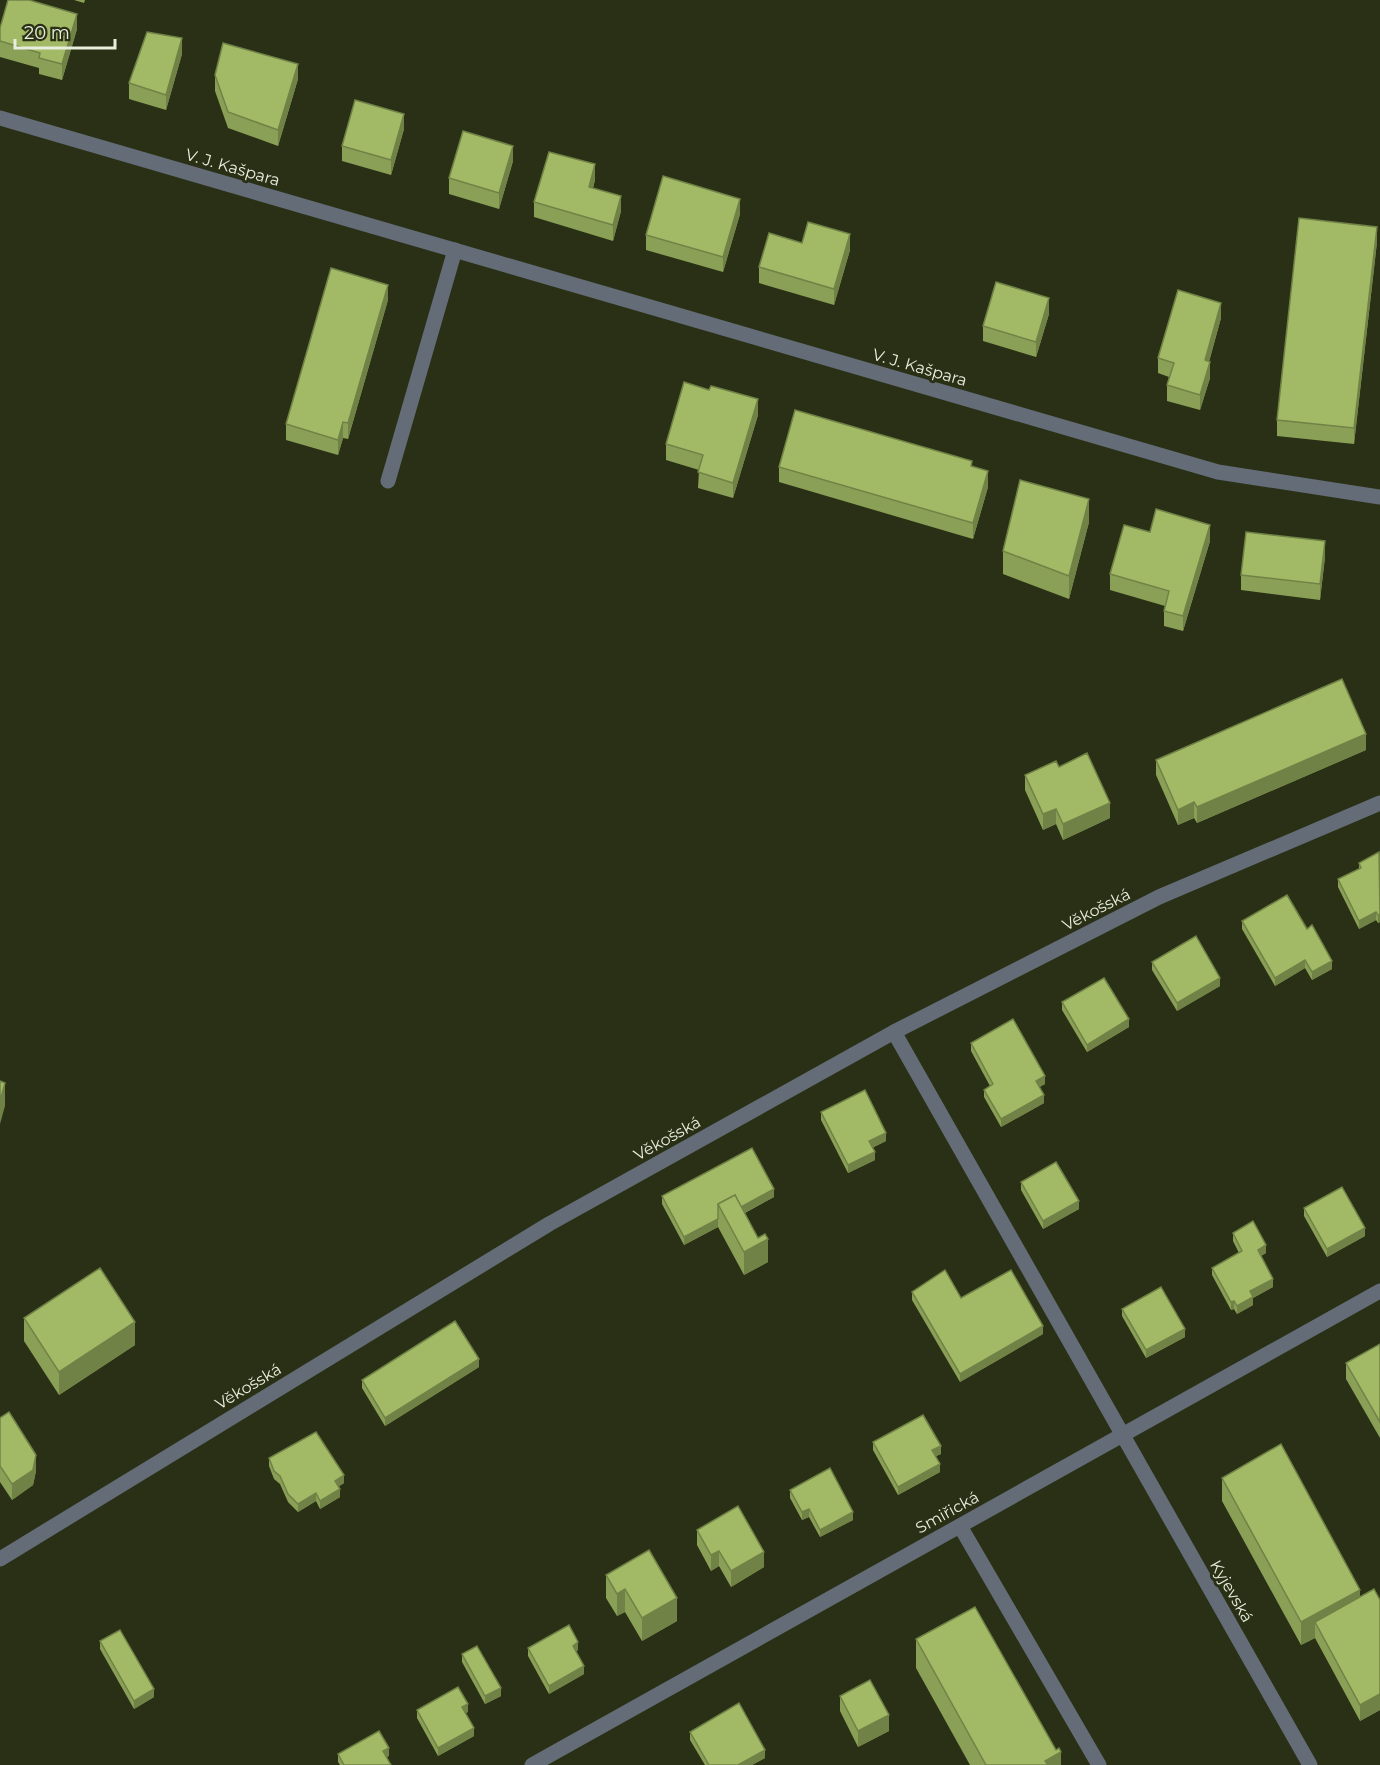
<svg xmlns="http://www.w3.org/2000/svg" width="1380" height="1765" font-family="Montserrat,sans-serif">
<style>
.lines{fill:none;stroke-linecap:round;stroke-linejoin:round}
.street{stroke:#646c78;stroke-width:15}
.wall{fill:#8ba057}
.shaded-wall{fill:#718247}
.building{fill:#a2ba65;stroke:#718247;stroke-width:1.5}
.labels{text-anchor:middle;stroke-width:6;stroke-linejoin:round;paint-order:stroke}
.street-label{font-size:16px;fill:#e8eedd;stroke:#293015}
</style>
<rect width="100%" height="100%" fill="#293015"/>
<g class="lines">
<!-- street -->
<g class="street">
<path d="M0 118 1218 472 1380 497"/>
<path d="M388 481 455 250"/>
<path d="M894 1032 1310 1765"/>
<path d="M960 1526 1099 1765"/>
<path d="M0 1559 549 1224 894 1032 1159 897 1380 803"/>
<path d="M532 1765 1380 1291"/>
</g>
</g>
<!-- wall -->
<g class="wall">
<path d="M74 0H85L84 3Z"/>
<path d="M0 28 77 29 62 80 39 74V68L0 57Z"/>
<path d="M182 54 166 110 129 99V83Z"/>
<path d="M215 75 298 79 278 146 228 128 215 91Z"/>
<path d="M404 129 391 175 342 161V146Z"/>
<path d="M513 161 499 209 449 194V178Z"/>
<path d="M595 180 593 188 621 211 613 241 534 217V202Z"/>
<path d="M740 214 723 272 646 250V235Z"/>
<path d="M1377 242 1354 444 1277 436V420Z"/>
<path d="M850 250 834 305 759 283V267Z"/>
<path d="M388 300 348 439 343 438 338 455 286 440V424Z"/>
<path d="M1049 314 1036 357 983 341V326Z"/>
<path d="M1221 318 1209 362 1210 378 1200 410 1167 401V385L1169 377 1158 373V358Z"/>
<path d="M758 415 733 498 698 488 699 470 666 460V444Z"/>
<path d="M779 467H972L988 487 973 539 779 482Z"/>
<path d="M1089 522 1069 599 1003 574V551Z"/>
<path d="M1150 532 1210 541 1183 631 1164 626V611L1165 606 1110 590V574Z"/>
<path d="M1325 557 1320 600 1241 590V575Z"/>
<path d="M1366 750 1197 823 1194 818 1178 825 1156 775V760Z"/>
<path d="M1059 767 1110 818 1063 840 1056 824 1043 830 1025 790V775Z"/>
<path d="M1380 853V922L1378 923 1376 920 1359 929 1338 887V879L1359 869V863Z"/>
<path d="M1242 921 1307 929 1332 969 1312 980 1305 968 1275 986 1242 929Z"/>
<path d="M1152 962 1220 986 1177 1011 1152 970Z"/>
<path d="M1062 1002 1129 1027 1087 1052 1062 1010Z"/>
<path d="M971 1043 1045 1084 1039 1087 1044 1103 1001 1127 984 1097V1090L990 1086 971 1051Z"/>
<path d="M821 1112 886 1141 872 1148 875 1160 848 1173 821 1120Z"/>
<path d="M1021 1182 1079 1209 1043 1229 1021 1190Z"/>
<path d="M662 1196 774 1197 745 1213 768 1262 744 1275 718 1227 684 1245 662 1204Z"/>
<path d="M1304 1208 1365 1236 1327 1257 1304 1216Z"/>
<path d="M1233 1233 1266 1253 1261 1256 1273 1287 1253 1298V1305L1237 1314 1234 1309 1231 1310 1212 1275V1268L1239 1253 1233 1241Z"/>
<path d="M912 1292 961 1298 1043 1334 960 1382 912 1300Z"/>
<path d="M1122 1309 1185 1337 1146 1358 1122 1316Z"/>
<path d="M24 1318 135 1345 59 1395 24 1341Z"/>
<path d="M1380 1344V1438L1346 1379V1363Z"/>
<path d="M479 1367 385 1426 362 1388V1380Z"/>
<path d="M0 1418 36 1471 33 1485 12 1500 0 1482Z"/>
<path d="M873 1442 941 1454 936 1456 940 1472 898 1495 873 1450Z"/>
<path d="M269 1458 344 1483 339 1486 340 1497 320 1509 316 1501 298 1512 288 1502 280 1484 274 1479 269 1466Z"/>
<path d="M1222 1478 1360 1597 1380 1600V1710L1360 1721 1315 1638 1301 1645 1222 1501Z"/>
<path d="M790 1490 853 1520 820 1537 809 1517 802 1520 790 1498Z"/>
<path d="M697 1530 764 1567 731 1587 719 1566 711 1571 697 1545Z"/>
<path d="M606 1575 677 1621 642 1641 625 1612 617 1616 606 1598Z"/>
<path d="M916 1639 1061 1765H970L916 1668Z"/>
<path d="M100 1641 154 1697 134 1709 100 1649Z"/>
<path d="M528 1648 578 1650 576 1651 584 1674 549 1694 528 1656Z"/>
<path d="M462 1654 501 1696 485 1704 462 1662Z"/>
<path d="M840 1696 889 1731 858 1747 840 1711Z"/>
<path d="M417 1710 468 1712 465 1713 474 1736 438 1756 417 1718Z"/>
<path d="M690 1732 765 1758 752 1765H705L690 1740Z"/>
<path d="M338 1754 389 1756 386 1757 391 1765H340L338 1762Z"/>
</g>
<!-- shaded-wall -->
<g class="shaded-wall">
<path d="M77 14V29L62 80V64Z"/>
<path d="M182 38V54L166 110V95Z"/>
<path d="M298 64V79L278 146V130Z"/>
<path d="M404 114V129L391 175V160Z"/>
<path d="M513 146V161L499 209V193Z"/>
<path d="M595 164V180L589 202V187Z"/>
<path d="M621 196V211L613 241V225Z"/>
<path d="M740 199V214L723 272V257Z"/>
<path d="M1377 227V242L1354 444V428Z"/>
<path d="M850 234V250L834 305V289Z"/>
<path d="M388 285V300L348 439V423Z"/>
<path d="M1049 298V314L1036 357V342Z"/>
<path d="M1221 303V318L1205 376V360Z"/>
<path d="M1210 362V378L1200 410V395Z"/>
<path d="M758 399V415L733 498V483Z"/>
<path d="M343 422V438L338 455V440Z"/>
<path d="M988 471V487L973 539V523Z"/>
<path d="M1089 499V522L1069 599V576Z"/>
<path d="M1210 525V541L1183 631V616Z"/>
<path d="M1325 541V557L1320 600V584Z"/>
<path d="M1366 734V750L1197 823V807Z"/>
<path d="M1194 802V818L1178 825V810Z"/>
<path d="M1110 803V818L1063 840V824Z"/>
<path d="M1056 809V824L1043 830V814Z"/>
<path d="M1376 912V920L1359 929V921Z"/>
<path d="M1378 915H1380V922L1378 923Z"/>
<path d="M1305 960V968L1275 986V978Z"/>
<path d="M1332 961V969L1312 980V972Z"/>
<path d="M1220 978V986L1177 1011V1003Z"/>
<path d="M1129 1019V1027L1087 1052V1045Z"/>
<path d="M1045 1076V1084L1036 1089V1081Z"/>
<path d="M5 1083V1106L0 1124V1101Z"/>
<path d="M1044 1095V1103L1001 1127V1119Z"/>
<path d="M886 1133V1141L869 1149V1141Z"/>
<path d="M875 1152V1160L848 1173V1165Z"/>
<path d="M774 1189V1197L727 1222 724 1216Z"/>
<path d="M1079 1201V1209L1043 1229V1221Z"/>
<path d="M718 1219V1227L684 1245V1237Z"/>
<path d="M1365 1228V1236L1327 1257V1249Z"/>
<path d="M768 1239V1262L744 1275V1252Z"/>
<path d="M1266 1245V1253L1258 1257V1250Z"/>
<path d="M1273 1279V1287L1253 1298V1305L1237 1314V1306L1250 1291Z"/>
<path d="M1234 1301V1309L1231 1310V1302Z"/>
<path d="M135 1322V1345L59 1395V1372Z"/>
<path d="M1043 1326V1334L960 1382V1374Z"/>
<path d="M1185 1329V1337L1146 1358V1350Z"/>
<path d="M479 1359V1367L385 1426V1418Z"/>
<path d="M941 1446V1454L932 1458V1450Z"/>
<path d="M36 1455V1471L33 1485 12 1500V1484Z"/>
<path d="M940 1464V1472L898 1495V1487Z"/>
<path d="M344 1475V1483L335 1489V1481Z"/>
<path d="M340 1489V1497L320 1509V1501Z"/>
<path d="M316 1493V1501L298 1512V1504Z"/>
<path d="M809 1509V1517L802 1520V1512Z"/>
<path d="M853 1512V1520L820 1537V1530Z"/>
<path d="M719 1551V1566L711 1571V1555Z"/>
<path d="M764 1552V1567L731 1587V1571Z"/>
<path d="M625 1589V1612L617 1616V1594Z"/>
<path d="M1360 1590V1613L1315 1622V1638L1301 1645V1622Z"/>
<path d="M677 1598V1621L642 1641V1618Z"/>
<path d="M578 1642V1650L573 1654V1646Z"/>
<path d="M584 1666V1674L549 1694V1686Z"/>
<path d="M501 1688V1696L485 1704V1696Z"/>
<path d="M154 1689V1697L134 1709V1701Z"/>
<path d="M1380 1694V1710L1360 1721V1705Z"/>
<path d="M468 1704V1712L462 1715V1707Z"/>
<path d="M889 1715V1731L858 1747V1731Z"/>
<path d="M474 1728V1736L438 1756V1748Z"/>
<path d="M389 1748V1756L383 1759V1751Z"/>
<path d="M765 1750V1758L752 1765H738Z"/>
<path d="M1061 1752V1765H1045V1761Z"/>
</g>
<!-- building -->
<g class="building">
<path d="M8 0H29L77 14 62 64 39 58 40 53 0 41V28Z"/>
<path d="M147 32 182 38 166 95 129 83Z"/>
<path d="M223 43 298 64 278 130 228 112 215 75Z"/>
<path d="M355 100 404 114 391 160 342 146Z"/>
<path d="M463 131 513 146 499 193 449 178Z"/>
<path d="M549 152 595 164 589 187 621 196 613 225 534 202Z"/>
<path d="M663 176 740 199 723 257 646 235Z"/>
<path d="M1299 218 1377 227 1354 428 1277 420Z"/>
<path d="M808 222 850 234 834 289 759 267 769 233 802 243Z"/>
<path d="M331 268 388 285 348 423 343 422 338 440 286 424Z"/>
<path d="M996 282 1049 298 1036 342 983 326Z"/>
<path d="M1178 290 1221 303 1205 360 1210 362 1200 395 1167 385 1174 363 1158 358Z"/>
<path d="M684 382 709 390 711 386 758 399 733 483 698 472 703 455 666 444Z"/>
<path d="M795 410 972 461 971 466 988 471 973 523 779 467Z"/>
<path d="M1020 480 1089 499 1069 576 1003 551Z"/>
<path d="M1156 509 1210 525 1183 616 1164 611 1169 591 1110 574 1124 525 1150 532Z"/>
<path d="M1246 532 1325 541 1320 584 1241 575Z"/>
<path d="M1342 679 1366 734 1197 807 1194 802 1178 810 1156 760Z"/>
<path d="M1087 753 1110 803 1063 824 1056 809 1043 814 1025 775 1056 761 1059 767Z"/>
<path d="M1379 852 1380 915H1378L1376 912 1359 921 1338 879 1361 868 1359 863Z"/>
<path d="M1287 895 1307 929 1312 925 1332 961 1312 972 1305 960 1275 978 1242 921Z"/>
<path d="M1196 936 1220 978 1177 1003 1152 962Z"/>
<path d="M1104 978 1129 1019 1087 1045 1062 1002Z"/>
<path d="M1013 1019 1045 1076 1036 1081 1044 1095 1001 1119 984 1090 993 1084 971 1043Z"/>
<path d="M0 1081 5 1083 0 1101Z"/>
<path d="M865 1090 886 1133 869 1141 875 1152 848 1165 821 1112Z"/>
<path d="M752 1148 774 1189 741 1207 735 1195 718 1204V1219L684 1237 662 1196Z"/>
<path d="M1056 1162 1079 1201 1043 1221 1021 1182Z"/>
<path d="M1342 1187 1365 1228 1327 1249 1304 1208Z"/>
<path d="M735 1195 758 1238 765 1234 768 1239 744 1252 718 1204Z"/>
<path d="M1253 1221 1266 1245 1258 1250 1273 1279 1250 1291 1253 1297 1237 1306 1234 1301 1231 1302 1212 1268 1242 1251 1233 1233Z"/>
<path d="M100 1268 135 1322 59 1372 24 1318Z"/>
<path d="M945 1270 961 1298 1011 1270 1043 1326 960 1374 912 1292Z"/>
<path d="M1161 1287 1185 1329 1146 1350 1122 1309Z"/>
<path d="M455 1321 479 1359 385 1418 362 1380Z"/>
<path d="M1380 1344V1422L1346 1363Z"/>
<path d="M9 1412 36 1455 33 1470 12 1484 0 1466V1418Z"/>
<path d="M923 1415 941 1446 932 1450 940 1464 898 1487 873 1442Z"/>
<path d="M316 1432 344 1475 335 1481 340 1489 320 1501 316 1493 298 1504 288 1494 280 1476 274 1471 269 1458Z"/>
<path d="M1281 1444 1360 1590 1301 1622 1222 1478Z"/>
<path d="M830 1468 853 1512 820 1530 809 1509 802 1512 790 1490Z"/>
<path d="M738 1506 764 1552 731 1571 719 1551 711 1555 697 1530Z"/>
<path d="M649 1550 677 1598 642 1618 625 1589 617 1594 606 1575Z"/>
<path d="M1374 1589 1380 1600V1694L1360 1705 1315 1622Z"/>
<path d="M975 1607 1056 1750 1059 1748 1061 1752 1045 1761 1048 1765H986L916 1639Z"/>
<path d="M569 1625 578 1642 573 1646 584 1666 549 1686 528 1648Z"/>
<path d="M120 1630 154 1689 134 1701 100 1641Z"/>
<path d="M477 1646 501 1688 485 1696 462 1654Z"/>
<path d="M870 1680 889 1715 858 1731 840 1696Z"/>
<path d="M458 1687 468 1704 462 1707 474 1728 438 1748 417 1710Z"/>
<path d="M739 1703 765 1750 738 1765H709L690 1732Z"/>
<path d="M379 1731 389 1748 383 1751 391 1765H344L338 1754Z"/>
</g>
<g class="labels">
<!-- street labels -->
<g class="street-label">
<text transform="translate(233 167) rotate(16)" y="6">V. J. Kašpara</text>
<text transform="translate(920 367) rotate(16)" y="6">V. J. Kašpara</text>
<text transform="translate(1096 909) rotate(-27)" y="6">Věkošská</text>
<text transform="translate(667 1138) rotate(-29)" y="6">Věkošská</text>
<text transform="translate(248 1386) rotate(-31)" y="6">Věkošská</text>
<text transform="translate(947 1512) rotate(-29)" y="6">Smiřická</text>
<text transform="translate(1232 1591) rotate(60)" y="6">Kyjevská</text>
</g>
</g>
<!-- scale -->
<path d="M15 39v9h100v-9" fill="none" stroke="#e8eedd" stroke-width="3"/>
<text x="24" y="39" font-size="18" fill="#e8eedd" stroke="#293015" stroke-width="4.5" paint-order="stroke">20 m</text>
</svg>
